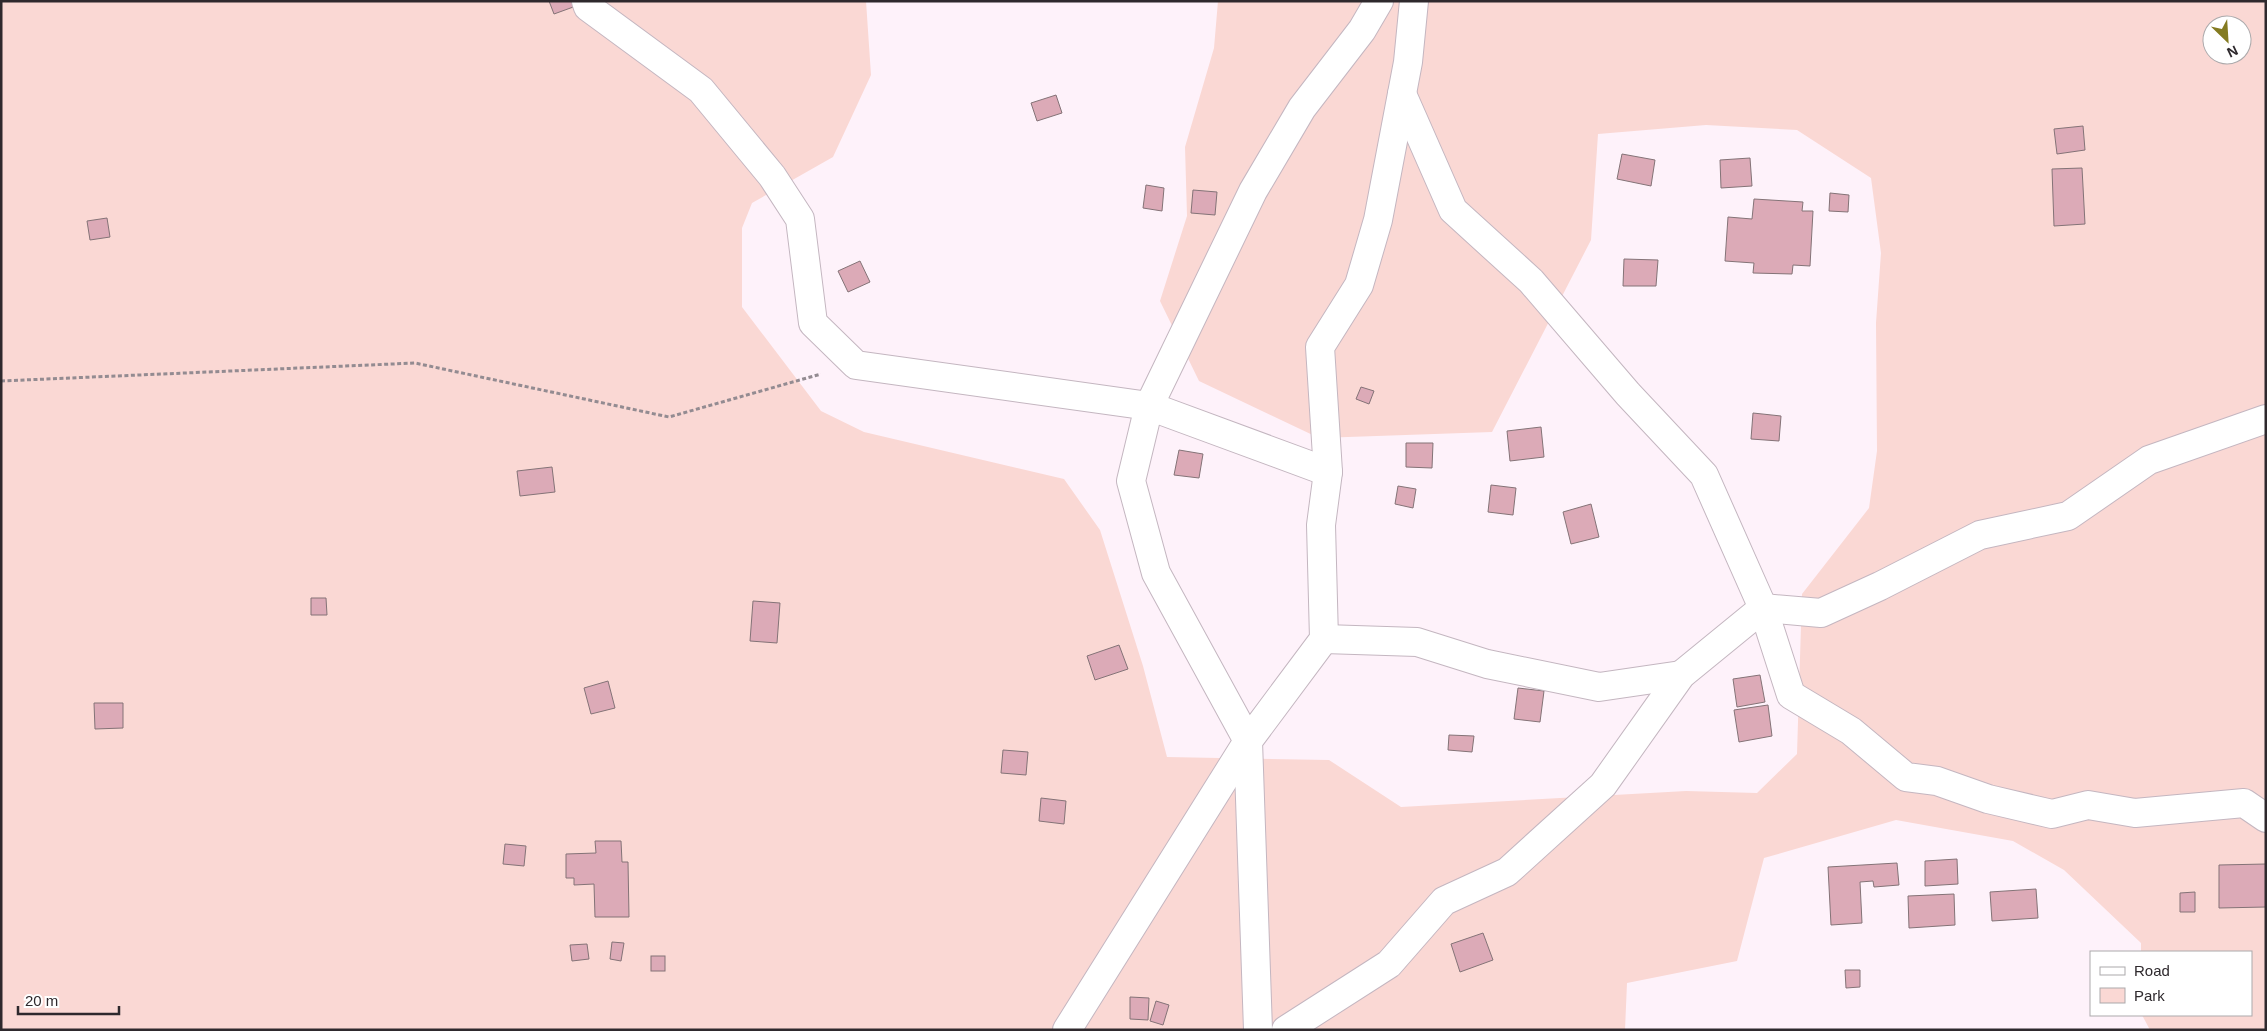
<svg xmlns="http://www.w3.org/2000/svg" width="2267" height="1031" font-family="Helvetica,sans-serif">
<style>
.green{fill:#fad8d4;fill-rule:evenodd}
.building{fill:#dcaab7;stroke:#847377}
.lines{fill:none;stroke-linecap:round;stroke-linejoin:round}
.street-casing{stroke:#c4b6c0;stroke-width:30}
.path{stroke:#938b91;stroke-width:3;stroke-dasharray:4 2.5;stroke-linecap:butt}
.street{stroke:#fff;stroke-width:28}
</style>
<rect width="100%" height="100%" fill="#fef2fa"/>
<!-- green -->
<path class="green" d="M1 1H866L871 75 833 157 752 203 742 228V307L821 411 864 432 1064 479 1100 530 1143 666 1167 757 1329 760 1401 807 1686 791 1757 793 1797 754 1802 594 1869 508 1877 451 1876 323 1881 253 1871 178 1797 130 1706 125 1598 134 1591 240 1492 432 1319 438 1199 381 1160 301 1187 216 1185 147 1214 48 1218 1H2266V1030H2150L2142 1015H2251V952H2141V943L2064 870 2013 841 1896 820 1764 858 1737 961 1627 983 1625 1030H1ZM2212 25H2242V55H2212Z"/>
<!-- building -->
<g class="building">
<path d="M549 1H575L576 6 554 14Z"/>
<path d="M1056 95 1062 113 1037 121 1031 103Z"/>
<path d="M2083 126 2085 150 2057 154 2054 129Z"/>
<path d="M1622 154 1655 160 1651 186 1617 179Z"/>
<path d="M1750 158 1752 186 1721 188 1720 160Z"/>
<path d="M2082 168 2085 224 2054 226 2052 169Z"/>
<path d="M1146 185 1164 188 1162 211 1143 208Z"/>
<path d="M1193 190 1217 192 1215 215 1191 213Z"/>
<path d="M1830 193 1849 195 1848 212 1829 211Z"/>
<path d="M1754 199 1803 202 1802 211H1813L1810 266 1793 265 1792 274 1753 273 1754 263 1725 261 1728 217 1752 219Z"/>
<path d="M107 218 110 237 90 240 87 221Z"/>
<path d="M1624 259 1658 260 1656 286H1623Z"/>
<path d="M860 261 870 282 848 292 838 271Z"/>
<path d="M1361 387 1374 391 1369 404 1356 399Z"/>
<path d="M1753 413 1781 416 1779 441 1751 439Z"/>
<path d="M1541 427 1544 457 1510 461 1507 431Z"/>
<path d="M1406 443H1433L1432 468 1406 467Z"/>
<path d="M1179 450 1203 454 1199 478 1174 475Z"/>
<path d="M552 467 555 492 520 496 517 471Z"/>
<path d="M1491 485 1516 488 1513 515 1488 512Z"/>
<path d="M1398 486 1416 489 1413 508 1395 504Z"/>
<path d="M1591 504 1599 537 1571 544 1563 512Z"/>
<path d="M311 598H326L327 615H311Z"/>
<path d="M753 601 780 603 777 643 750 641Z"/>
<path d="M1119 645 1128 669 1095 680 1087 656Z"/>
<path d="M1760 675 1765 702 1737 707 1733 679Z"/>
<path d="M608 681 615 708 591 714 584 688Z"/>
<path d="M1518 688 1544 691 1540 722 1514 719Z"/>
<path d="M94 703H123V728L95 729Z"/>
<path d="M1768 705 1772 736 1739 742 1734 710Z"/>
<path d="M1449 735 1474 736 1472 752 1448 750Z"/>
<path d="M1003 750 1028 752 1026 775 1001 773Z"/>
<path d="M1041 798 1066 801 1064 824 1039 821Z"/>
<path d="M595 841H621L622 862H628L629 917H595L594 884 574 885V878H566V854L596 853Z"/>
<path d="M505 844 526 846 524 866 503 864Z"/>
<path d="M1957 859 1958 884 1925 886V861Z"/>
<path d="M1897 863 1899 885 1874 887 1873 881 1860 882 1862 923 1831 925 1828 867Z"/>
<path d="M2266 864V907L2219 908V865Z"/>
<path d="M2036 889 2038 918 1992 921 1990 892Z"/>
<path d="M2195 892V912H2180V893Z"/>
<path d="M1954 894 1955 925 1909 928 1908 896Z"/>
<path d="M1483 933 1493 960 1460 972 1451 944Z"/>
<path d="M612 942 624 943 621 961 610 959Z"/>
<path d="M587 944 589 959 572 961 570 945Z"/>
<rect x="651" y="956" width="14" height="15"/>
<path d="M1845 970H1860V987L1846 988Z"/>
<path d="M1130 997 1149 998 1148 1020 1130 1019Z"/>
<path d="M1156 1001 1169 1005 1163 1025 1150 1021Z"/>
</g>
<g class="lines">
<!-- street casing -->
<g class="street-casing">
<g id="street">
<path d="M586 1 588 7 701 90 772 176 800 219 813 323 856 365 1149 406 1328 472"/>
<path d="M1402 94 1453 210 1531 281 1628 394 1704 475 1763 608 1791 695 1851 731 1906 777 1937 781 1988 799 2052 814 2088 805 2135 813 2244 803 2266 818"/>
<path d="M1324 639 1417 642 1487 664 1599 687 1681 675"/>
<path d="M1067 1030 1248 741 1156 573 1131 481 1149 406 1253 191 1302 108 1362 30 1379 1"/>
<path d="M1258 1030 1248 741 1324 639 1321 525 1328 472 1320 347 1359 285 1378 220 1408 62 1414 1"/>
<path d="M1286 1030 1389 964 1444 901 1507 872 1603 785 1681 675 1763 608 1821 613 1880 586 1980 535 2068 516 2149 460 2266 419"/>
</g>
</g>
<!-- path -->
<path class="path" d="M1 381 415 363 669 417 821 374"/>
<!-- street -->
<use href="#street" class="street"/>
</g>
<!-- border -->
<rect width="2267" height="1031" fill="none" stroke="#2e292d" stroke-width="5"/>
<!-- legend -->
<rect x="2090" y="951" width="162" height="65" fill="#ffffff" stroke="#aba9ab"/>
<rect x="2100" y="967" width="25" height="8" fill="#ffffff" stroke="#aba9ab"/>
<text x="2134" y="976" font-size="15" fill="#2e292d">Road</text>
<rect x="2100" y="988" width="25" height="15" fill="#fad8d4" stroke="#aba9ab"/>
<text x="2134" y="1001" font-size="15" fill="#2e292d">Park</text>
<!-- north arrow -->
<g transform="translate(2227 40) rotate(155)"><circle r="24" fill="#ffffff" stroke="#aba9ab"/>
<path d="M0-4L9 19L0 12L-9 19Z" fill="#847b21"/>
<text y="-8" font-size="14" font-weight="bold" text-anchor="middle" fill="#2e292d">N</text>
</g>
<!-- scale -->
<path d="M18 1006v8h101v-8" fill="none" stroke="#2e292d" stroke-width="2.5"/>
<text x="25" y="1006" font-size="15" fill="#2e292d" stroke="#ffffff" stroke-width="4" paint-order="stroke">20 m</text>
</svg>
